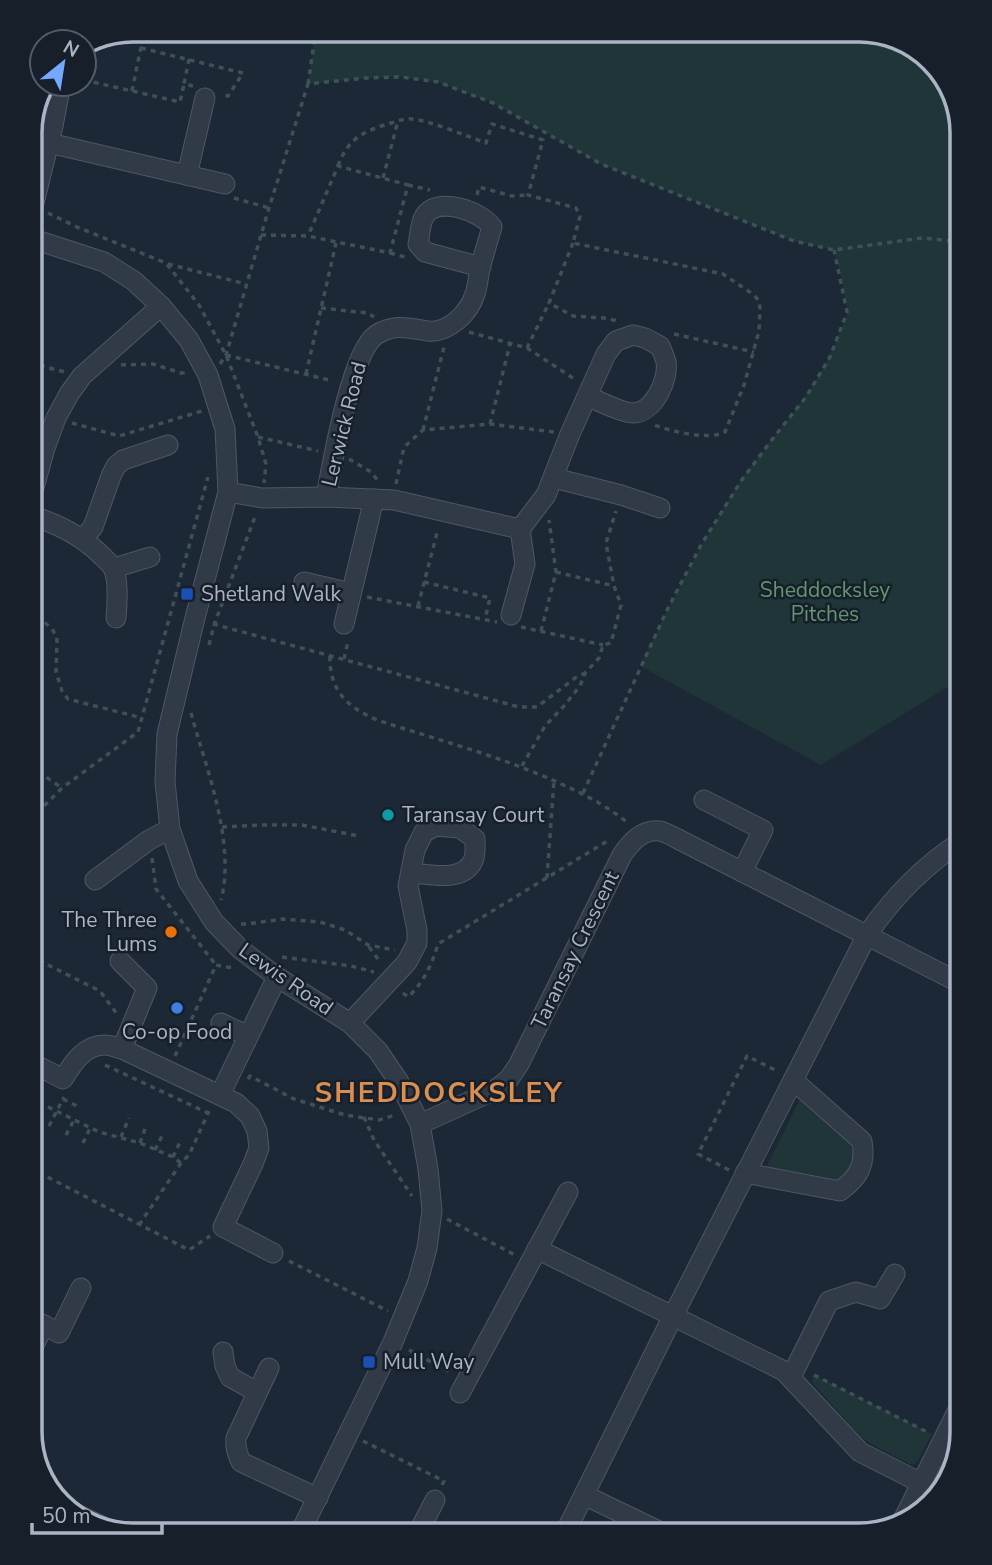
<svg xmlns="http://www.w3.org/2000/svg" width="992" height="1565" font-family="'Nunito Sans',sans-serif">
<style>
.green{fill:#1f3538}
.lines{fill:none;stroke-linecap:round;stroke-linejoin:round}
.minor-casing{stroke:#4e5766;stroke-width:21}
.path{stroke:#3d5255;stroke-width:3.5;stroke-dasharray:5 5;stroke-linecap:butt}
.minor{stroke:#313a47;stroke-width:19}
.transit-dot{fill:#1a4fb4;stroke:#171f2b;stroke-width:2.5}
.culture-dot{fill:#0f9aa8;stroke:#171f2b;stroke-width:2.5}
.food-dot{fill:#e8710a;stroke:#171f2b;stroke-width:2.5}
.shop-dot{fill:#3f7fe0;stroke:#171f2b;stroke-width:2.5}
.labels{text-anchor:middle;stroke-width:5;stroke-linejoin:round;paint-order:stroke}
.street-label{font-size:21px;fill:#aab4c5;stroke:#171f2b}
.park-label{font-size:21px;fill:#61966e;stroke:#171f2b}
.poi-label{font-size:21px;fill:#aab4c5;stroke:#171f2b;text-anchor:start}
.district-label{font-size:28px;font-weight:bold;letter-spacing:2px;fill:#da8e50;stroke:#171f2b}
.rim{fill:none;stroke:#aab4c5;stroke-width:3.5}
</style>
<rect width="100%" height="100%" fill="#1d2837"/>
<!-- green -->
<g class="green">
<path d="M316 30H866L917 47 951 87 962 133V678L821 765 640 666C670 603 701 542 739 483 773 433 815 396 837 338 840 330 846 321 847 313 848 303 837 262 834 250L794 241 601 164 493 103 438 82 401 77 365 78 308 84Z"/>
<path d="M802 1100 853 1144 855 1155 851 1168 841 1179 831 1182 768 1168 767 1166 799 1101Z"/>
<path d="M814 1375 932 1434 918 1460 915 1464H910L878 1448 861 1437 812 1382Z"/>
</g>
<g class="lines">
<!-- minor casing -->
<g class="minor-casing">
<g id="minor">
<path d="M49 143 225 184"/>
<path d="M187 175 205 98"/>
<path d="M30 219 53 126 61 84"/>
<path d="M30 238 104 262 134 281 161 306 189 340 208 375 225 429 228 492 195 618 167 734 165 782 170 829 188 881 214 922 240 949 277 977 350 1023 378 1051 399 1082 420 1124 428 1169 432 1211 427 1248 418 1281 393 1342 299 1535"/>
<path d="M554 478 621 495 660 508"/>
<path d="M228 492 262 498 326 497 394 500 520 529 546 495 570 434 606 354 616 341 633 335 645 338 660 346C662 351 665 357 666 362 669 379 654 412 634 413 623 413 598 401 588 396"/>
<path d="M326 497C332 465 351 352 376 335 394 323 408 328 428 331 449 333 469 313 475 294 478 286 478 277 480 268 484 254 488 240 492 227 481 211 436 195 424 217 420 224 420 236 418 244L425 252 481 267"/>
<path d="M30 502 45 448 56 418 69 394 82 376 161 306"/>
<path d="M30 515C57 524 81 535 102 556 105 559 111 564 113 568 119 579 117 605 116 618"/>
<path d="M83 539 93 527 111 476 116 466 123 460 168 445"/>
<path d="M114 568 150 557"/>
<path d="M304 582 351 593"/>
<path d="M511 615 525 564 520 529"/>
<path d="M344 624 374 499"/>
<path d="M704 800 763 830 742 872"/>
<path d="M95 880 149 840 170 829"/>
<path d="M120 961 147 988 122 1049"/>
<path d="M221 1023 248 1036"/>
<path d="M350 1023 407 962 417 943V930L408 886 415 850 424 832 436 826 460 828 475 839C475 846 476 855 473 861 462 883 430 874 411 873"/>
<path d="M30 1062 63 1079C73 1063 84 1045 105 1045 111 1045 117 1048 122 1049L236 1103 250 1116 257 1131 259 1148 253 1164 223 1227 273 1253"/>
<path d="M220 1095 277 977"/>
<path d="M420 1124 495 1090 509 1079 519 1064 622 855C631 842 642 829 660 831 665 832 672 836 676 838L962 984"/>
<path d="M745 1173 840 1191C859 1177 866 1165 862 1141L793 1080"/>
<path d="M537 1249 784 1371 860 1452 921 1483"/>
<path d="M30 1318 59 1333 81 1288"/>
<path d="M223 1352 225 1366 230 1377 257 1392"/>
<path d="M30 1353 44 1325"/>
<path d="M269 1368 236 1438C235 1447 237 1453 241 1462L318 1498"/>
<path d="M791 1377 829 1301 856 1292 880 1299 895 1274"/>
<path d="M460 1393 568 1192"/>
<path d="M939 1449 955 1457"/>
<path d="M584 1495 667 1535"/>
<path d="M70 1511 106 1528"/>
<path d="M900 1526 962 1402"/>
<path d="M417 1535 435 1500"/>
<path d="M564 1535 673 1316 867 935C893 897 923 866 962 841"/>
</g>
</g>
<!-- path -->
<g class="path">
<path d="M141 48 243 73 228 96 221 94"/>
<path d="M189 59 184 84 193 86"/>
<path d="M84 80 180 102 184 84"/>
<path d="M308 84 316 30"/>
<path d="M132 91 144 32 134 30"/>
<path d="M338 166C348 138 364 131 391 123 398 121 405 118 412 119 432 121 466 136 486 143L492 124 543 140 528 195 576 208 580 216 573 243 723 274 754 295 759 301 760 309 759 331 744 385 725 432C707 441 672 431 654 425"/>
<path d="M383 178 398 121"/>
<path d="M408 185 430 190"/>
<path d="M477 195 479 187 512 196 528 195"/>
<path d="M234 198 269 208"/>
<path d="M48 213 77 227 166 263 199 305 226 355 258 437 266 464 264 483"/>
<path d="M261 235 308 236 390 253 408 185 338 166 308 236"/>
<path d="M573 243 549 303 573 316 604 318 618 321"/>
<path d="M390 253 405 257"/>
<path d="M168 264 246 284"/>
<path d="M321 308 367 313 374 317"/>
<path d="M469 332 527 348 576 380"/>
<path d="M674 334 754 352"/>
<path d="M527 348 549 303"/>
<path d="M226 355 333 381"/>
<path d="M30 363 65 372"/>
<path d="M220 364 226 355 269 208 308 84 365 78 401 77 438 82 493 103 601 164 794 241 834 250 922 238 962 242"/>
<path d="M121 365 153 364 181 373H188"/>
<path d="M306 374 336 243"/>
<path d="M72 423 119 436 202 411"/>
<path d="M490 424 510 344"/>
<path d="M423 430 444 347"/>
<path d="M258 437 318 451"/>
<path d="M349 459 371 472 379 482"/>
<path d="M396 484 404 447 423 430 490 424 554 432"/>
<path d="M556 572 614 586"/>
<path d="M424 582 490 598 485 619"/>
<path d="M367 597 497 622"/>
<path d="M418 606 438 529"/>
<path d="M30 609 52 629 57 637 56 672 62 691 68 699 142 718"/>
<path d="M213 624 519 707H537L575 678 585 673"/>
<path d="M521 627 603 645"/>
<path d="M541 631 556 572 549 520"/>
<path d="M209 645 214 625 256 514"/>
<path d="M330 656C329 690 347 707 377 720 438 740 500 756 559 783 584 794 607 806 628 823"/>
<path d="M344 659 348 641"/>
<path d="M191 713C206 768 236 843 221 900"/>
<path d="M30 766 62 788"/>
<path d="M522 766 545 726 564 706 580 686 585 673 599 658 603 645 611 643 621 605 614 586 606 543 616 511"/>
<path d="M583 793 668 608 701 545 741 481 774 437 806 397 830 357 847 312 834 250"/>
<path d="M30 820 62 788 138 732 208 477"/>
<path d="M222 827 262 825H302L359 836"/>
<path d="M152 858 156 889 216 965"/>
<path d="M547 878 554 780"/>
<path d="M241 924H248L282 919 320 922 345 930 368 945 395 950"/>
<path d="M369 947 381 963"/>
<path d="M30 956 100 991 117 1014"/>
<path d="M282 957 351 966 374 972"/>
<path d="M403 993 408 997C424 982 432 964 438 944L609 840"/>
<path d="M175 1056 216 965 233 968"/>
<path d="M105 1065 208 1113"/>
<path d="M248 1079 250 1076 294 1099 345 1115 379 1120 395 1115"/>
<path d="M30 1093 34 1082"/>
<path d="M30 1098 99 1132 140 1143 173 1157 181 1163"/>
<path d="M63 1099 79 1107"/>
<path d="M364 1117 374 1140 412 1196"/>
<path d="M33 1118 40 1102"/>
<path d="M49 1126 64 1097"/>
<path d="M66 1135 74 1120"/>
<path d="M121 1137 129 1118"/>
<path d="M83 1143 90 1128"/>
<path d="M140 1143 146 1126"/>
<path d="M155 1150 163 1134"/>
<path d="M173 1157 180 1142"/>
<path d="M30 1168 189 1250 210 1236"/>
<path d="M729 1170 698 1154 747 1056 779 1072"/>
<path d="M447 1219 515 1255"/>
<path d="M139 1225 181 1163 189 1155 209 1111"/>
<path d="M289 1261 388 1311"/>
<path d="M409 1350 452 1373"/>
<path d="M814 1375 929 1433"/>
<path d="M363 1441 444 1481 442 1485"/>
</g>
<!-- minor -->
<use href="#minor" class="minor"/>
</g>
<!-- markers -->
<g class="transit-dot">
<rect x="180" y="587" width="14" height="14" rx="3.5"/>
<rect x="362" y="1355" width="14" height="14" rx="3.5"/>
</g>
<circle class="culture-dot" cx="388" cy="815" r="7"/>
<circle class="food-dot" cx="171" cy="932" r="7"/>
<circle class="shop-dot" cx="177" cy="1008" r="7"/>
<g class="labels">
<!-- street labels -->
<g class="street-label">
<text transform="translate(344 424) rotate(-76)" y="7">Lerwick Road</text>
<text transform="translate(575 950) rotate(-64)" y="7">Taransay Crescent</text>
<text transform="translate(286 979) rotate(35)" y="7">Lewis Road</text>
</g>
<!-- park labels -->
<g class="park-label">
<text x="825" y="597">Sheddocksley<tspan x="825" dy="24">Pitches</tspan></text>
</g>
<!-- poi labels -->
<g class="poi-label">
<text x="201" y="601">Shetland Walk</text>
<text x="402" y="822">Taransay Court</text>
<text x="157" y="927" text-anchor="end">The Three<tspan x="157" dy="24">Lums</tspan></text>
<text x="177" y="1039" text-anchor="middle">Co-op Food</text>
<text x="383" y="1369">Mull Way</text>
</g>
<!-- district labels -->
<g class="district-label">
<text x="439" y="1102">SHEDDOCKSLEY</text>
</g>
</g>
<!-- crop -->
<path d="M0 0H992V1565H0ZM133 42H859A91 91 0 0 1 950 133V1432A91 91 0 0 1 859 1523H133A91 91 0 0 1 42 1432V133A91 91 0 0 1 133 42Z" fill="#171f2b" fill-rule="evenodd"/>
<path class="rim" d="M133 42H859A91 91 0 0 1 950 133V1432A91 91 0 0 1 859 1523H133A91 91 0 0 1 42 1432V133A91 91 0 0 1 133 42Z"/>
<!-- north arrow -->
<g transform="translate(63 63) rotate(30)"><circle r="33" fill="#171f2b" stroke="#525b69" stroke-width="2"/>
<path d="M0-5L12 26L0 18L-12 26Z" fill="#75a8ff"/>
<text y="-10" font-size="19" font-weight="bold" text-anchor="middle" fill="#aab4c5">N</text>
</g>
<!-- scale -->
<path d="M32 1523v10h130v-10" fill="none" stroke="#aab4c5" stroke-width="3.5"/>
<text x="42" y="1523" font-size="21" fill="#aab4c5" stroke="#171f2b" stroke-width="5" paint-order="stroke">50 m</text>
</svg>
